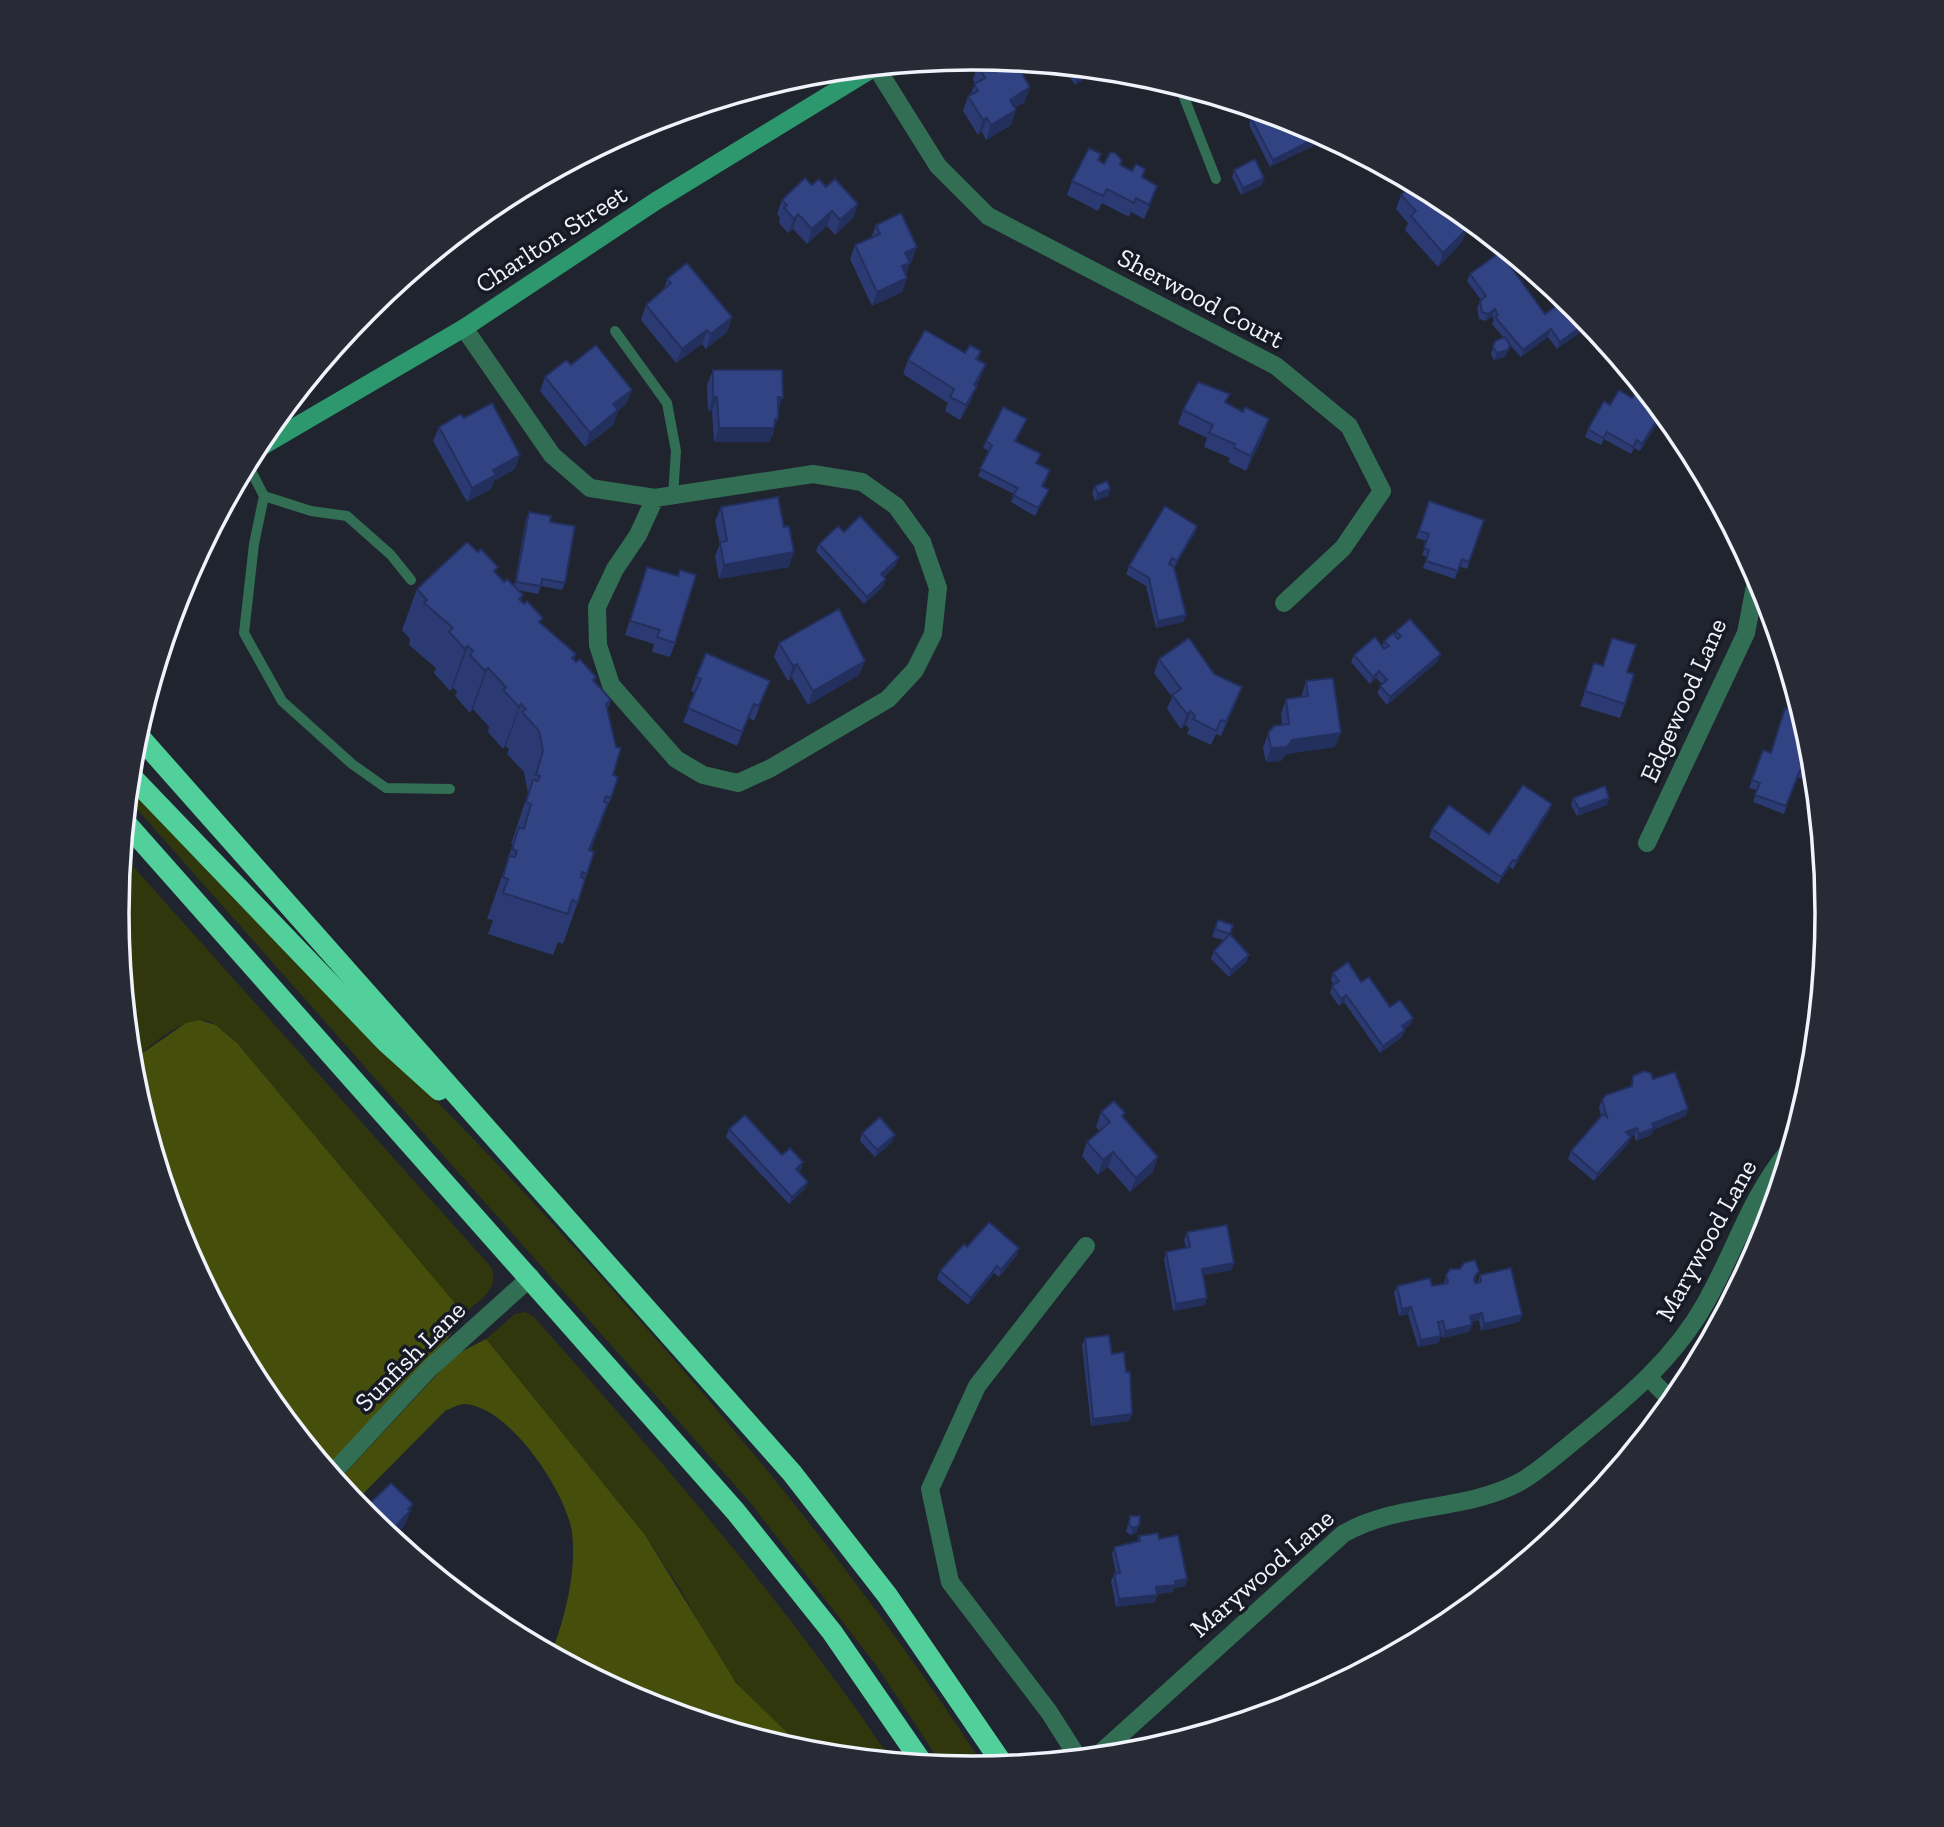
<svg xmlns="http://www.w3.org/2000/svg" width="1944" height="1827" font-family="'Zilla Slab',serif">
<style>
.green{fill:#30370c}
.forest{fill:#454f0b}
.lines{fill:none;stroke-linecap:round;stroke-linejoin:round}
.lane{stroke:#326e54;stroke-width:10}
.street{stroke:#326e54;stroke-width:18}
.secondary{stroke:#2d986e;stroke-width:18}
.highway{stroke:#51d09b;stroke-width:21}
.wall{fill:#2b3a72}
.shaded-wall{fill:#232f5c}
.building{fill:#324384;stroke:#232f5c;stroke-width:2}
.labels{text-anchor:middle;stroke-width:7;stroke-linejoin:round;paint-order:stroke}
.street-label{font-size:26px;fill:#f0f3fa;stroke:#171a24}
.rim{fill:none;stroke:#f0f3fa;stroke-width:3.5}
</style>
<rect width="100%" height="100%" fill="#20242e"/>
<!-- green -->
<g class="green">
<path d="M129 782C259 925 399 1058 530 1199 695 1378 853 1563 985 1768L943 1766 876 1665 749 1501 128 799Z"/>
<path d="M122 854 491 1267C501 1289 478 1301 464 1314L237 1043C229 1036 220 1026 210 1022 184 1013 151 1047 131 1061L116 913Z"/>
<path d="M525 1312 534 1317C661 1460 785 1602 892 1761L808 1753 742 1690 720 1660 679 1587 645 1535 486 1339 515 1314Z"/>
</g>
<!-- forest -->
<g class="forest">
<path d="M199 1020 216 1025 237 1043 464 1314 446 1341 326 1469 260 1389 240 1344 181 1241 133 1080 131 1061 186 1023Z"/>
<path d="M486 1339 645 1535 736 1683 808 1753 644 1704 551 1654C565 1619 577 1570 572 1532 566 1492 510 1407 465 1404 458 1404 452 1408 445 1411L354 1503 337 1482 455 1355Z"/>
</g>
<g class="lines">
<!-- lane -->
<g class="lane">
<path d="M1180 87 1216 179"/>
<path d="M615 331 667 403 676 451 673 496"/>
<path d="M247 463 264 496 254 544 244 633 282 701 352 764 386 788 450 789"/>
<path d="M264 496 311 511 347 516 391 555 411 580"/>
</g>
<!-- street -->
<g class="street">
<path d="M876 67 938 166 988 216 1276 366 1349 426 1382 491 1343 548 1284 603"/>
<path d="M464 328 552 455 590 488 655 498"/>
<path d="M813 474 862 482 896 506 922 542 938 588 933 634 915 670 888 699 771 768 738 783 703 775 676 759 611 685 598 645 597 607 615 569 638 535 655 498Z"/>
<path d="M1647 843 1746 633 1757 576"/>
<path d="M1649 1378 1673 1402"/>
<path d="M331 1475 429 1369 531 1277"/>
<path d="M1096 1757 1343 1534C1398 1502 1464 1512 1520 1482 1541 1470 1560 1452 1579 1437 1628 1397 1675 1358 1706 1302 1737 1247 1748 1201 1790 1149"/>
<path d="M1079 1759 1049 1712 950 1582 930 1489 977 1386 1086 1246"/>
</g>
<!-- secondary -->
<path class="secondary" d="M254 451 464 328 656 201 875 67"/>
<!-- highway -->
<g class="highway">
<path d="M137 734 792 1473 887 1595 1004 1766"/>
<path d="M130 775 386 1042 439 1090"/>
<path d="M125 822 736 1512 832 1632 923 1764"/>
</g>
</g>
<!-- wall -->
<g class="wall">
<path d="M982 59 1015 62 1025 102 1015 108 1016 110 1011 125 986 140 982 132 978 135 963 111 968 96 970 95 975 84 973 79 978 65 981 63Z"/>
<path d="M1064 67 1099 70 1075 85Z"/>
<path d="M1251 118 1300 123 1334 141 1320 148 1317 144 1270 167 1249 125Z"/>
<path d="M1098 161 1104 164 1120 165 1142 177 1152 201 1144 219 1131 212 1129 217 1102 203 1098 211 1067 195 1072 181Z"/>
<path d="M1234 170 1262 185 1241 195 1232 177Z"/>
<path d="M812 185 826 187 858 204 853 218 835 235 827 226 807 244 793 229 788 233 779 223 780 218 777 214 782 200Z"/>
<path d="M1401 195 1457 215 1462 242 1438 267 1405 230 1408 223 1396 209Z"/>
<path d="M876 225 912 261 910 262 906 274 907 278 902 292 872 306 850 259 855 245 871 238Z"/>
<path d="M1470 274 1545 314 1577 309 1557 349 1548 337 1521 357 1510 345 1505 357 1494 360 1491 354 1495 341 1504 338 1492 324 1494 320 1492 316 1486 321 1479 319 1477 308 1481 300 1467 281Z"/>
<path d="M667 279 732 317 727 332 706 349 702 344 676 363 641 320 646 305 664 289Z"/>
<path d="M981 351 978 360 980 379 976 386 971 401 960 420 945 411 948 403 903 374 908 360Z"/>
<path d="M571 365 632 390 626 404 618 411 613 425 585 447 540 391 545 377Z"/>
<path d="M713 370 783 397 778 410 773 434 769 442H714L712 411H708L707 385Z"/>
<path d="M1230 394 1226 403 1243 412 1269 419 1264 434 1246 471 1228 462 1230 458 1204 447 1207 438 1178 424 1183 410Z"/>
<path d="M1632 398 1663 414 1640 451 1634 448 1631 454 1604 439 1601 445 1585 437 1588 429 1610 405Z"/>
<path d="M464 418 515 469 494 481 491 489 467 502 433 441 439 427Z"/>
<path d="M1024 426 1016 441 1037 463 1048 477 1043 487 1046 497 1035 516 1011 502 1014 494 978 476 989 451 983 448 986 441Z"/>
<path d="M1095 486 1110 489 1108 496 1095 501 1092 493Z"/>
<path d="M1429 501 1484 520 1467 569 1459 566 1455 579 1423 568 1427 557 1422 555 1427 541 1416 538Z"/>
<path d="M721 507 789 567 719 579 715 556 720 544 715 521Z"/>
<path d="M529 512 550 522 565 583 562 590 541 586 538 594 518 590 523 595 521 601 541 623 576 654 574 660 596 677 595 682 611 700 607 710 613 775 611 798 591 850 594 852 578 902 563 944 558 942 553 955 488 934 493 920 487 919 513 844H511L528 793 524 772 507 754 509 749 506 746 503 749 488 732 489 727 473 709 470 713 455 696 457 691 453 688 450 691 434 673 436 668 409 645 410 639 402 630 417 589 496 573 504 582 514 586 526 519Z"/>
<path d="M844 532 896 565 884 577 883 587 864 604 816 551 819 544Z"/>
<path d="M1195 533 1174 568 1186 615 1183 622 1156 628 1146 586 1126 574 1129 566Z"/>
<path d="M647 567 675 643 670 657 652 652 654 644 625 635Z"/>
<path d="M1396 631 1438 661 1387 705 1377 693 1382 684 1376 678 1370 684 1351 662 1354 655 1382 646 1384 641 1395 635Z"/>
<path d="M1612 638 1627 672 1625 704 1620 718 1580 706 1594 663 1602 666Z"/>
<path d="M779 643 865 661 859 675 808 705 792 678 788 681 774 657Z"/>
<path d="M1159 659 1214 674 1237 701 1221 736 1216 734 1211 745 1187 734 1189 729 1186 725 1181 729 1167 709 1172 697 1154 673Z"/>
<path d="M696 677 770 681 754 721 749 718 737 746 683 722 695 693 691 691Z"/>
<path d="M1306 681 1335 747 1286 754 1281 761 1266 762 1263 748 1268 733 1282 725 1281 714 1286 699 1301 697Z"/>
<path d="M1763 750 1771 753 1799 750 1813 768 1808 781 1797 777 1784 814 1753 802 1757 790 1749 788Z"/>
<path d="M1573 798H1609L1607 805 1577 816 1571 805Z"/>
<path d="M1549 812 1513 869 1510 867 1498 884 1429 837 1432 829 1489 834Z"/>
<path d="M1218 920 1249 955 1246 962 1229 977 1211 959 1214 951 1224 940 1212 937Z"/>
<path d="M1333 973 1361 982 1390 1007 1413 1018 1410 1025 1404 1029 1402 1037 1380 1053 1344 1002 1339 1006 1330 993 1332 986 1334 985 1331 980Z"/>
<path d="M1633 1076 1653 1079 1686 1116 1653 1130 1651 1135 1636 1141 1634 1135 1631 1136 1628 1144 1594 1181 1568 1159 1571 1151 1601 1116 1599 1107 1602 1100 1630 1087Z"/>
<path d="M1101 1112 1125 1113 1123 1117 1153 1172 1130 1192 1108 1167 1098 1175 1082 1156 1087 1142 1100 1131 1096 1127Z"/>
<path d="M729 1129 782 1155 803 1162 801 1169 798 1172 805 1189 789 1204 726 1137Z"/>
<path d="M862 1133 892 1142 875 1157 860 1141Z"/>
<path d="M1187 1232 1232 1270 1203 1275 1205 1305 1173 1311 1164 1259 1166 1252 1186 1248 1184 1240Z"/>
<path d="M967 1247 1019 1248 1017 1255 999 1277 994 1273 968 1305 937 1279 940 1271Z"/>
<path d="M1446 1275 1476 1278 1475 1280V1283H1477L1480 1275 1522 1315 1519 1322 1481 1331 1479 1320 1471 1322 1472 1325 1469 1332 1443 1338 1440 1329 1441 1336 1438 1343 1418 1347 1408 1314 1399 1316 1394 1293 1397 1286H1432L1444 1283Z"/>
<path d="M1085 1338 1112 1354 1132 1414 1129 1421 1091 1426 1082 1345Z"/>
<path d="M1130 1516 1139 1526 1136 1533 1131 1535 1126 1532Z"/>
<path d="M1139 1536 1159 1539 1187 1579 1185 1586 1174 1588 1173 1592 1157 1594 1155 1602 1116 1607 1111 1581 1114 1574H1116L1112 1554 1114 1547 1137 1542Z"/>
</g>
<!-- shaded-wall -->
<g class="shaded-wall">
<path d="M1083 69 1099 70 1075 85 1080 71Z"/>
<path d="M1030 87 1025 102 1004 114 1010 100Z"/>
<path d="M1016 110 1011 125 986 140 991 125Z"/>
<path d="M987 118 982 132 978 135 983 120Z"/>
<path d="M1320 136 1317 144 1270 167 1273 160Z"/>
<path d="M1328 138 1334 141 1320 148 1322 141Z"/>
<path d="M1264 178 1262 185 1241 195 1243 188Z"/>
<path d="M858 204 853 218 835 235 840 220Z"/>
<path d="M832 211 827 226 807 244 812 229Z"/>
<path d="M798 214 793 229 788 233 794 219Z"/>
<path d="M1468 228 1462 242 1438 267 1443 253Z"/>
<path d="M917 247 912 261 900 267 905 253Z"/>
<path d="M910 263 905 277 902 266Z"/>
<path d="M907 278 902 292 872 306 877 292Z"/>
<path d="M1495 309 1492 316 1486 321 1488 314Z"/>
<path d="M732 317 727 332 706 349 711 334Z"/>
<path d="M1588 322 1591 325 1557 349 1560 342Z"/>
<path d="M1551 329 1548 337 1521 357 1523 350Z"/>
<path d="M707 330 702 344 676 363 682 349Z"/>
<path d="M1508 350 1505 357 1494 360 1497 353Z"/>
<path d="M986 364 980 379 969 399 974 385Z"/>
<path d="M977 386 971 401 960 420 966 405Z"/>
<path d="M632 390 626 404 618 411 613 425 585 447 590 433 613 404Z"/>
<path d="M713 396 717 397 712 411H708Z"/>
<path d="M778 397H783L777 412Z"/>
<path d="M1662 412 1663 414 1640 451 1642 444Z"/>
<path d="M775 419H778L769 442H714L719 428Z"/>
<path d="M1269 419 1264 434 1246 471 1251 456Z"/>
<path d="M520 455 515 469 494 481 491 489 467 502 472 488 493 470Z"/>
<path d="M1110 489 1108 496 1095 501 1098 494Z"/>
<path d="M1049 490 1046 497 1035 516 1038 508Z"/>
<path d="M1197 526 1195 533 1174 568 1177 561Z"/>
<path d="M794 552 789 567 719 579 724 565Z"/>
<path d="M899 558 896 565 879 582 881 574Z"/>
<path d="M886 579 883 587 864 604 867 597Z"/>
<path d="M1186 615 1183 622 1156 628 1158 621Z"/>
<path d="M468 646 453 688 450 691 465 649Z"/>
<path d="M1441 654 1438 661 1387 705 1390 697Z"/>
<path d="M865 661 859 675 808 705 813 691Z"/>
<path d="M797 664 792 678 788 681 793 666Z"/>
<path d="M488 668 473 709 470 713 485 671Z"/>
<path d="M1379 671 1376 678 1370 684 1373 677Z"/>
<path d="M1242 687 1237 701 1221 736 1226 722Z"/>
<path d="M521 704 506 746 503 749 519 707Z"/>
<path d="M754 704 749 718 737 746 742 732Z"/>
<path d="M1191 711 1186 725 1181 729 1187 714Z"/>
<path d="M1341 733 1335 747 1286 754 1281 761 1266 762 1271 748 1292 740Z"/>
<path d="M1609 798 1607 805 1577 816 1579 809Z"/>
<path d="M608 803 593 845 574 891 589 850Z"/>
<path d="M1552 804 1549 812 1513 869 1516 861Z"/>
<path d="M1513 860 1510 867 1498 884 1501 877Z"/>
<path d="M1249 955 1246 962 1229 977 1231 970Z"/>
<path d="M1346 995 1344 1002 1339 1006 1341 999Z"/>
<path d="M1413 1018 1410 1025 1399 1033 1402 1026Z"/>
<path d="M1405 1030 1402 1037 1380 1053 1383 1046Z"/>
<path d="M1688 1109 1686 1116 1653 1130 1651 1135 1636 1141 1639 1134 1652 1124Z"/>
<path d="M1637 1128 1634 1135 1624 1139 1626 1132Z"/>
<path d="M895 1135 892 1142 875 1157 877 1150Z"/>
<path d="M1631 1137 1628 1144 1594 1181 1597 1174Z"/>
<path d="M1113 1152 1108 1167 1098 1175 1103 1160Z"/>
<path d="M1158 1157 1153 1172 1130 1192 1136 1178Z"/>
<path d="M803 1162 801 1169 793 1176 796 1169Z"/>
<path d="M808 1182 805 1189 789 1204 792 1197Z"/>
<path d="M1019 1248 1017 1255 999 1277 1001 1270Z"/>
<path d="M1234 1263 1232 1270 1199 1276 1202 1269Z"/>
<path d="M997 1266 994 1273 968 1305 971 1298Z"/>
<path d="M1207 1298 1205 1305 1173 1311 1176 1304Z"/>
<path d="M1411 1307 1408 1314 1399 1316 1402 1309Z"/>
<path d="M1482 1313 1479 1320 1467 1323 1470 1316Z"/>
<path d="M1522 1315 1519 1322 1481 1331 1484 1324Z"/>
<path d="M1472 1325 1469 1332 1443 1338 1445 1331Z"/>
<path d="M1441 1336 1438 1343 1418 1347 1421 1340Z"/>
<path d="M1132 1414 1129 1421 1091 1426 1093 1419Z"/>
<path d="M413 1504 405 1525 392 1539 387 1535Z"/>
<path d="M1139 1526 1136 1533 1131 1535 1133 1528Z"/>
<path d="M1187 1579 1185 1586 1174 1588 1173 1592 1153 1594 1156 1587Z"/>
<path d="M1157 1595 1155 1602 1116 1607 1119 1599Z"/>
</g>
<!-- building -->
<g class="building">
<path d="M984 59 1015 62 1030 87 1010 100 1016 110 991 125 987 118 983 120 968 96 978 91 974 84 985 78 978 65 985 61Z"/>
<path d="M1263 112 1300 123 1328 138 1322 141 1320 136 1273 160 1251 118Z"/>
<path d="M1089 148 1101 154 1098 160 1104 164 1110 153 1114 152 1122 160 1120 165 1132 171 1136 164 1145 169 1142 177 1157 186 1149 205 1136 198 1134 203 1107 189 1103 196 1072 181Z"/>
<path d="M1255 159 1264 178 1243 188 1234 170Z"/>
<path d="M805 178 812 185 819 179 826 187 835 179 858 204 840 220 832 211 812 229 798 214 794 219 784 208 787 205 782 200Z"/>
<path d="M1413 184 1448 202 1457 210 1454 212 1468 228 1443 253 1411 216 1416 211 1401 195Z"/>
<path d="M901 213 917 247 905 253 910 263 902 266 907 278 877 292 855 245 880 234 876 225Z"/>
<path d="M1500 252 1545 314 1565 299 1577 309 1588 322 1560 342 1551 329 1523 350 1495 317 1498 315 1495 309 1488 314 1482 312 1480 301 1486 296 1470 274Z"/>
<path d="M687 263 732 317 711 334 707 330 682 349 646 305 671 283 667 279Z"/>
<path d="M925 330 965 353 970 345 981 351 976 359 986 364 974 385 977 386 966 405 950 397 954 389 908 360Z"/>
<path d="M1505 337 1510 345 1508 350 1497 353 1493 347 1495 341Z"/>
<path d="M596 345 632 390 613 404 618 410 590 433 545 377 566 360 571 365Z"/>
<path d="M713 370H782L783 397H778V419H775L774 428H719L717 397 713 396Z"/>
<path d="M1198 382 1230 394 1225 402 1243 412 1245 407 1269 419 1251 456 1234 448 1235 444 1209 433 1213 425 1183 410Z"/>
<path d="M1619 390 1632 398 1637 391 1652 400 1662 412 1642 444 1637 440 1633 447 1607 432 1603 438 1588 429 1604 401 1610 405Z"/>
<path d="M492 403 520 455 493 470 496 475 472 488 439 427 461 414 464 418Z"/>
<path d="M1003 407 1027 419 1015 441 1041 454 1036 463 1050 470 1042 486 1049 490 1038 508 1013 495 1018 488 980 469 992 445 986 441Z"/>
<path d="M1107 481 1110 489 1098 494 1095 486Z"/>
<path d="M778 497 784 527 789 526 794 552 724 565 720 542 727 541 721 507Z"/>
<path d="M1429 501 1484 520 1469 562 1462 559 1458 571 1426 561 1429 550 1424 548 1429 534 1419 531Z"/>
<path d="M1165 506 1197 526 1177 561 1172 558 1169 564 1174 567 1186 615 1158 621 1149 578 1129 566Z"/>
<path d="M529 512 551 516 550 522 575 526 565 583 542 579 541 586 516 582Z"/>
<path d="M860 516 899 558 881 574 886 579 867 597 819 544 838 526 844 532Z"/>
<path d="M467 542 478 552 481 549 498 567 494 571 504 582 507 579 523 595 519 599 524 604 527 601 543 618 539 622 576 654 572 658 576 662 580 659 596 677 593 680 611 700 606 704 616 747 621 748 613 775 618 777 611 798 606 796 604 802 608 803 589 850 594 852 587 874 582 872 581 877 585 879 578 902 572 900 568 914 503 893 508 879 503 877 509 856 515 857 517 851 512 849 519 827 524 829 531 804 526 802 533 780 538 781 540 776 536 775 543 751 539 731 522 712 526 709 521 704 519 707 503 690 506 687 488 668 485 671 470 655 473 651 468 646 465 649 449 632 453 628 424 603 427 600 417 589Z"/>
<path d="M647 567 678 576 680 570 696 575 675 643 657 637 660 630 630 621Z"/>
<path d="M839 609 865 661 813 691 797 664 793 666 779 643Z"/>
<path d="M1410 619 1441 654 1390 697 1380 686 1387 680 1379 671 1373 677 1354 655 1375 637 1384 649 1389 646 1384 641 1393 633 1398 639 1401 636 1396 631Z"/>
<path d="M1189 638 1214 674 1242 687 1226 722 1221 720 1216 731 1193 719 1195 716 1191 711 1187 714 1172 695 1181 689 1159 659Z"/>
<path d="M1612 638 1636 645 1627 672 1634 674 1625 704 1585 691 1594 663 1603 666Z"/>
<path d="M706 653 770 681 759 706 754 704 742 732 688 708 701 679 696 677Z"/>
<path d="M1333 678 1341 733 1292 740 1287 747 1271 748 1268 733 1274 726 1289 724 1286 699 1308 696 1306 681Z"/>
<path d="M1785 708 1801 714 1806 731 1799 750 1812 755 1813 767 1811 774 1800 770 1786 806 1755 795 1760 783 1752 780 1763 750 1771 753Z"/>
<path d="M1523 785 1552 804 1516 861 1513 860 1501 877 1432 829 1449 805 1489 834Z"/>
<path d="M1605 786 1609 798 1579 809 1573 798Z"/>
<path d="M1218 920 1233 925 1230 934 1215 929Z"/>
<path d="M1230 934 1249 955 1231 970 1214 951Z"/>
<path d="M1348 962 1361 982 1369 977 1390 1007 1400 1000 1413 1018 1402 1026 1405 1030 1383 1046 1346 995 1341 999 1332 986 1339 981 1333 973Z"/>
<path d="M1644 1071 1651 1073 1653 1079 1675 1072 1688 1109 1652 1124 1654 1128 1639 1134 1637 1128 1626 1132 1631 1137 1597 1174 1571 1151 1603 1114 1607 1117 1602 1100 1606 1095 1632 1086 1633 1076Z"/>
<path d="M1114 1101 1125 1113 1122 1116 1158 1157 1136 1178 1113 1152 1103 1160 1087 1142 1110 1122 1101 1112Z"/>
<path d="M745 1115 782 1155 790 1148 803 1162 796 1169 808 1182 792 1197 729 1129Z"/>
<path d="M880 1117 895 1135 877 1150 862 1133Z"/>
<path d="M989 1222 1019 1248 1001 1270 997 1266 971 1298 940 1271 964 1244 967 1247Z"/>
<path d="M1227 1225 1234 1263 1202 1269 1207 1298 1176 1304 1166 1252 1190 1247 1187 1232Z"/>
<path d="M1475 1260 1479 1271 1474 1278 1475 1283 1481 1282 1480 1275 1511 1268 1522 1315 1484 1324 1482 1313 1470 1316 1472 1325 1445 1331 1443 1321 1438 1322 1441 1336 1421 1340 1411 1307 1402 1309 1397 1286 1430 1278 1432 1286 1448 1283 1446 1275 1450 1269H1460L1464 1263Z"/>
<path d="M1109 1335 1112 1354 1124 1352 1126 1372H1130L1132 1414 1093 1419 1085 1338Z"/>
<path d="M391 1483 413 1504 408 1509 410 1511 387 1535 367 1518 361 1512Z"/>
<path d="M1130 1516H1140L1139 1526 1133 1528 1129 1525Z"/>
<path d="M1158 1533 1159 1539 1178 1535 1187 1579 1175 1581 1176 1585 1156 1587 1157 1595 1119 1599 1114 1574 1120 1573 1114 1547 1140 1541 1139 1536Z"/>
</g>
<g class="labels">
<!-- street labels -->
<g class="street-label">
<text transform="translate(551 239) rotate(-33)" y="9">Charlton Street</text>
<text transform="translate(1201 298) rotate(28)" y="9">Sherwood Court</text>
<text transform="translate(1683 700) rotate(-66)" y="9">Edgewood Lane</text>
<text transform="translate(1706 1240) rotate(-61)" y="9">Marywood Lane</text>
<text transform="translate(410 1356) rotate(-45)" y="9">Sunfish Lane</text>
<text transform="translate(1262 1573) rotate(-41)" y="9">Marywood Lane</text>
</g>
</g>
<!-- crop -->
<path d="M0 0H1944V1827H0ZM129 913a843 843 0 1 1 1686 0a843 843 0 1 1-1686 0Z" fill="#282b35" fill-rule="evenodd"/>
<path class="rim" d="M129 913a843 843 0 1 1 1686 0a843 843 0 1 1-1686 0Z"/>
</svg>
